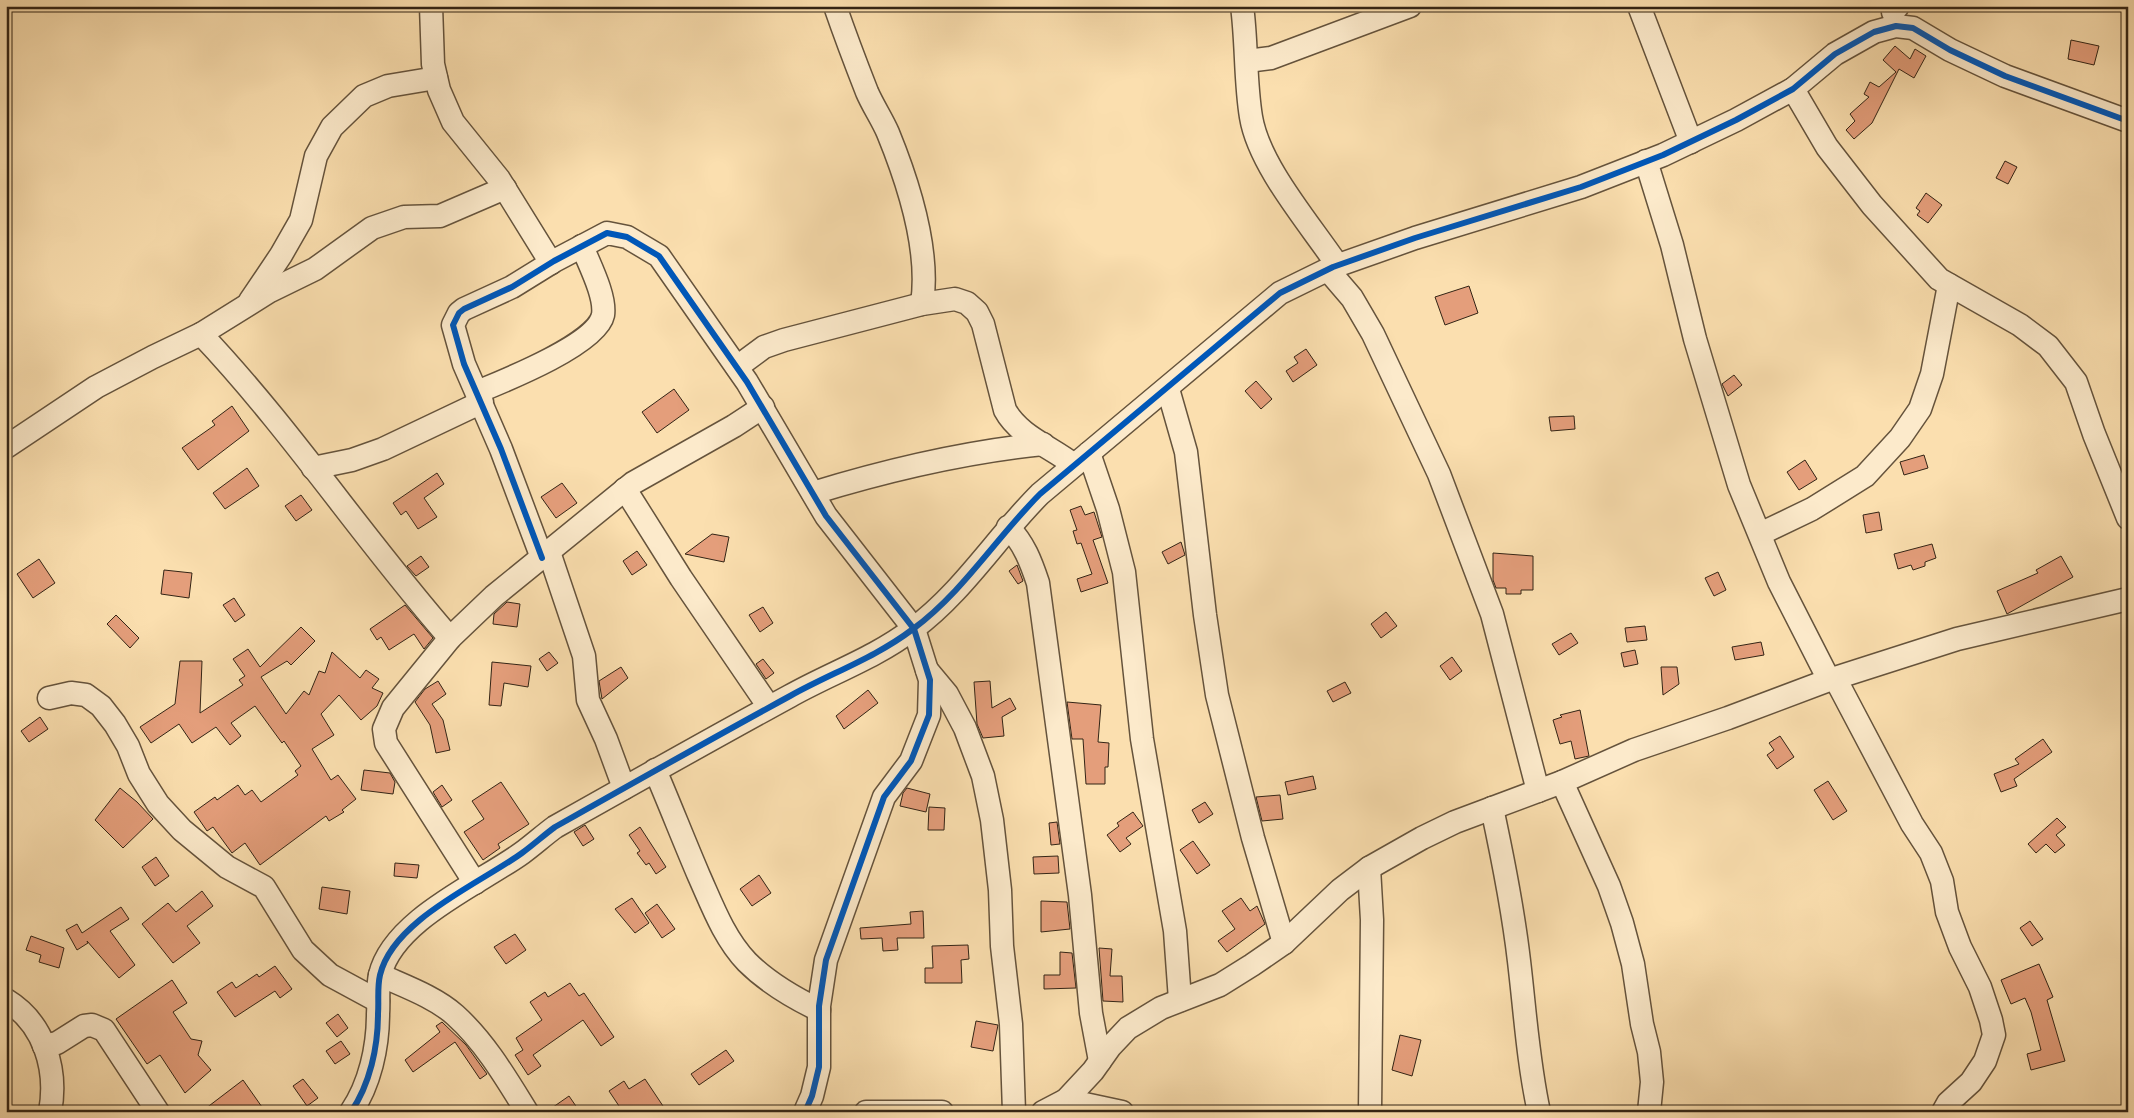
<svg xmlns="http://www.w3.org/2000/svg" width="2134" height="1118" font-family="'Sorts Mill Goudy',serif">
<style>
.building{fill:#e49e7b;stroke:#332415}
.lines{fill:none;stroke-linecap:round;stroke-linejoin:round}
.minor-casing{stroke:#65533c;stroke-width:25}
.minor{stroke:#fceacb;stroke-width:22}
.cycleway-casing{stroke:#fceacb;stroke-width:9}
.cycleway{stroke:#0057b8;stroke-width:6}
</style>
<rect width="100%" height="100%" fill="#fbdfaf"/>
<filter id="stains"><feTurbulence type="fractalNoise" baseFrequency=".004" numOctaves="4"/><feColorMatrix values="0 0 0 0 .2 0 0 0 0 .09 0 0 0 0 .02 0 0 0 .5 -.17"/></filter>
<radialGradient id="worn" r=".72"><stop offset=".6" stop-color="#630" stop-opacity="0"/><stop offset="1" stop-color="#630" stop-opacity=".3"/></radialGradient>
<!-- building -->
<g class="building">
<path d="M2071 40 2099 46 2094 65 2068 59Z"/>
<path d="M1895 46 1910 59 1915 49 1926 56 1914 78 1899 69 1872 123 1854 139 1846 130 1855 121 1850 114 1869 97 1864 94 1870 82 1879 87 1896 72 1883 60Z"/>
<path d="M2005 161 2017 167 2008 184 1996 178Z"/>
<path d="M1926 193 1942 205 1928 223 1917 215 1920 211 1916 208Z"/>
<path d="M1469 286 1478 313 1445 325 1435 297Z"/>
<path d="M1306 349 1317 365 1293 382 1286 371 1298 363 1294 357Z"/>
<path d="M1734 375 1742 385 1728 396 1722 384Z"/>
<path d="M1256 381 1272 399 1261 409 1245 391Z"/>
<path d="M674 389 689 410 657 433 642 412Z"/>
<path d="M232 406 249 431 198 470 182 448 215 425 212 421Z"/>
<path d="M1574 416 1575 429 1551 431 1549 417Z"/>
<path d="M1924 455 1928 468 1904 475 1900 462Z"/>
<path d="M1805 460 1817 479 1799 490 1787 472Z"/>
<path d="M247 468 259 486 225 509 213 493Z"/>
<path d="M437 473 444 484 424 498 437 517 418 529 406 511 401 515 393 503Z"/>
<path d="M562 483 577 503 556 518 541 497Z"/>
<path d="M301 495 312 510 296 521 285 506Z"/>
<path d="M1081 506 1085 515 1094 512 1102 537 1093 540 1108 583 1081 592 1077 579 1092 574 1081 543 1077 544 1073 531 1077 530 1070 510Z"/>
<path d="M1879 512 1882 530 1866 533 1863 515Z"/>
<path d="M712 534 729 537 724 562 685 554Z"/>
<path d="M1181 542 1185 555 1168 564 1162 552Z"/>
<path d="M1932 544 1936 558 1925 562V566L1913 570 1911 565 1898 569 1894 554Z"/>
<path d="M637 551 647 565 632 575 623 561Z"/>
<path d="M1493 553 1533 556V590H1521V594H1506V588H1496L1493 580Z"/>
<path d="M421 556 429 567 416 576 407 566Z"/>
<path d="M2061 556 2073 577 2007 614 1997 591 2038 573 2036 570Z"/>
<path d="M39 559 55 583 33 598 17 574Z"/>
<path d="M1017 565 1023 581 1018 584 1009 571Z"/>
<path d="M164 570 192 573 189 598 161 594Z"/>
<path d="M1718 572 1726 590 1714 596 1705 578Z"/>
<path d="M234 598 245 615 235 622 223 605Z"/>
<path d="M507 602 520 604 517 627 493 624 494 614Z"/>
<path d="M405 605 433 638 424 649 414 634 389 650 381 637 377 640 370 629Z"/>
<path d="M763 607 773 623 760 632 749 615Z"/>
<path d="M1386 612 1397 626 1381 638 1371 624Z"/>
<path d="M116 615 139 638 130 648 107 624Z"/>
<path d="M1645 626 1647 640 1627 642 1625 628Z"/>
<path d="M301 627 315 641 291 665 287 661 261 677 286 714 304 691 309 695 319 671 325 673 332 652 360 678 366 670 379 679 372 688 383 693 377 706 361 720 339 695 321 714 334 735 312 749 331 780 338 775 356 799 342 810 344 812 329 821 326 816 260 865 245 843 232 853 213 827 207 831 194 812 215 797 217 800 238 785 245 795 252 790 261 802 298 775 295 771 301 766 284 741 282 743 255 706 231 723 241 736 230 745 216 727 192 743 179 724 151 743 140 727 175 704 180 661H202L200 713 243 685 239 680 245 676 233 659 248 649 260 667Z"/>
<path d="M1571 633 1578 643 1559 655 1552 644Z"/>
<path d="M1761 642 1764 655 1735 660 1732 647Z"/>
<path d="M1635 650 1638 664 1624 667 1621 653Z"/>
<path d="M549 652 558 663 547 671 539 659Z"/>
<path d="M1452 657 1462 671 1450 680 1440 666Z"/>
<path d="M763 659 774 673 766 679 756 664Z"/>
<path d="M492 662 531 666 528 687 504 683 501 706 489 705Z"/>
<path d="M621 667 628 678 602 699 599 681Z"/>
<path d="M1661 667H1677L1679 684 1663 695Z"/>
<path d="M438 681 446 694 432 704 443 720 450 750 436 753 430 725 415 702 425 689Z"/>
<path d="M990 681 992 708 1010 698 1016 709 1002 717 1004 736 983 738 977 724 974 682Z"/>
<path d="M1345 682 1351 693 1333 702 1327 691Z"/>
<path d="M868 690 878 703 844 729 836 716Z"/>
<path d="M1067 702 1101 705 1098 742 1109 743 1108 767H1105V784H1086L1083 739H1072Z"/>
<path d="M1580 710 1589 756 1575 759 1571 741 1560 744 1553 720 1562 717 1560 715Z"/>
<path d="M40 717 48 729 29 742 21 731Z"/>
<path d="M1780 736 1794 757 1777 769 1767 755 1774 750 1769 743Z"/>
<path d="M2043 739 2052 752 2014 779 2017 786 2001 792 1994 774 2019 764 2015 759Z"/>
<path d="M364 770 390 773 395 782 393 794 361 790Z"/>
<path d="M1313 776 1316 789 1288 795 1285 782Z"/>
<path d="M1828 781 1847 811 1833 820 1814 790Z"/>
<path d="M501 782 529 824 498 844 500 848 483 860 464 832 484 819 472 801Z"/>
<path d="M442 785 452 800 442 807 433 792Z"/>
<path d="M120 788 137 802 153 819 123 848 95 820Z"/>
<path d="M907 788 930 794 926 812 900 806 903 793Z"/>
<path d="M1280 795 1283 819 1262 821 1256 797Z"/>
<path d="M1205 802 1213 814 1199 823 1192 810Z"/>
<path d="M929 807 945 808 944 830H928Z"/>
<path d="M1133 812 1143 826 1126 838 1131 844 1120 852 1107 835 1119 826 1117 823Z"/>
<path d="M2057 818 2066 827 2056 835 2065 845 2055 853 2046 844 2036 853 2028 844Z"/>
<path d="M1057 822 1060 844 1051 845 1049 823Z"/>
<path d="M585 825 594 839 583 846 574 832Z"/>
<path d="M640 827 666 867 656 874 649 863 646 865 637 853 640 851 629 835Z"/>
<path d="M1193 841 1210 865 1197 874 1180 850Z"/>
<path d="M1058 856 1059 873 1034 874 1033 857Z"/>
<path d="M156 857 169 876 155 886 142 867Z"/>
<path d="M395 863 419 865 417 878 394 876Z"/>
<path d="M759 875 771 893 752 906 740 889Z"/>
<path d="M322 887 350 891 347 914 319 909Z"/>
<path d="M202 891 213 906 187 926 200 943 173 963 142 924 168 903 176 912Z"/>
<path d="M632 898 649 923 635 933 615 909Z"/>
<path d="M1241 898 1250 911 1257 906 1265 924 1227 952 1218 941 1235 929 1222 911Z"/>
<path d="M1041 901 1067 902 1070 929 1041 932Z"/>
<path d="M657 904 675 929 662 938 645 913Z"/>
<path d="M121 907 129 919 110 931 135 965 119 978 87 941 88 943 77 950 66 930 77 924 82 933Z"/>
<path d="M923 911 924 938H897L898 950 883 951 882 938 861 939 860 928 911 924 910 912Z"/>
<path d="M2030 921 2043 939 2032 946 2020 928Z"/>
<path d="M515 934 526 950 506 964 494 947Z"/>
<path d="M31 936 64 948 59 968 39 962 41 955 26 950Z"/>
<path d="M968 945 969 959 961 960 962 983H925V968H933L932 946Z"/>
<path d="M1099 948 1112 949 1110 976H1122L1123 1002 1103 1001Z"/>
<path d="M1060 952 1072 953 1076 988 1044 989V975H1060Z"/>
<path d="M2039 964 2053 997 2047 1000 2065 1061 2031 1070 2027 1054 2041 1050 2031 1012 2025 998 2011 1004 2001 980Z"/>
<path d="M275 966 292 989 280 998 275 991 235 1017 217 992 232 982 236 988 257 974 259 977Z"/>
<path d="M172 980 187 1003 173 1012 191 1039 202 1041 198 1055 211 1070 185 1093 160 1055 147 1064 116 1019Z"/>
<path d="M570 983 579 996 584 993 614 1037 601 1046 583 1020 533 1055 541 1066 528 1075 515 1055 523 1050 516 1038 542 1020 530 1002 545 992 548 997Z"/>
<path d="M338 1014 348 1028 337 1037 326 1023Z"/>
<path d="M976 1021 998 1025 993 1051 971 1047Z"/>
<path d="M442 1022 466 1045 487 1074 480 1079 455 1042 413 1072 405 1060 440 1032 436 1026Z"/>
<path d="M1400 1035 1421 1040 1412 1076 1392 1070Z"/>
<path d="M341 1041 350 1054 335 1064 326 1051Z"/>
<path d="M726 1050 734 1061 699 1085 691 1074Z"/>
<path d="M303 1079 318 1098 307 1106 293 1086Z"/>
<path d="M645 1079 667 1112H623L609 1091 624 1081 629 1089Z"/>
<path d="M243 1080 262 1107 256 1112H201Z"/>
<path d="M569 1096 580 1112H546Z"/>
</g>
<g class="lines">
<!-- minor casing -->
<g class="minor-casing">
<g id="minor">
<path d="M431 6 433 64 439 90 453 122 499 179 551 263"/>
<path d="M835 6C845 35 856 64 867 92 873 106 882 119 888 133 908 182 930 251 922 304"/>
<path d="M1242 6C1247 43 1245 81 1251 117 1259 166 1310 224 1338 266"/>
<path d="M1639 6 1691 142"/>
<path d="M1893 12 1898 6"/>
<path d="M1247 61 1271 58 1410 6"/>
<path d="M1793 89 1827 147 1872 205 1939 279 2020 325 2048 346 2076 382 2094 434 2128 518"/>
<path d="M1646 161 1672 245 1695 339 1739 485 1779 582 1829 680"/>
<path d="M1328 270 1352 298 1373 334 1439 474 1492 614 1538 791"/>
<path d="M250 301 281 255 301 220 316 156 332 127 364 96 388 86 436 78"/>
<path d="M201 334C291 429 364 540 450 638"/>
<path d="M737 367 764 347 784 340 922 304 955 299 967 303 977 312 983 324 1005 410C1019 436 1051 447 1074 465"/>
<path d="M1168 389 1186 452 1205 615 1217 695 1253 838 1284 943"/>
<path d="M477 392C504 381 597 344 603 315 606 296 589 264 582 246"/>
<path d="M6 447 96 387 153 357 201 334 270 291 315 269 372 228 404 217 440 216 505 188"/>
<path d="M1089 453 1108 509 1124 572 1142 739 1175 931 1180 1000"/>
<path d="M313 468 352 460 383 449 482 402"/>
<path d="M625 489 681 578 769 707"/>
<path d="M813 493C888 470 965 452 1043 444"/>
<path d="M1008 527C1024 543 1031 562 1038 583L1080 895 1091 1013 1100 1061"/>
<path d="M1760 534 1812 509 1865 476 1900 438 1920 409 1932 374 1949 285"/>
<path d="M549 552 584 656 588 700 606 739 624 788"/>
<path d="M542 558 501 449 464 364 453 325 459 313 464 309 512 287 554 261 607 233 627 237 659 256 747 382 826 516 914 629 930 680 929 715 911 761 884 797 826 960 819 1006V1067L812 1096 805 1112"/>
<path d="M927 670 947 694 965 728 983 776 992 820 1000 890 1002 946 1011 1024 1014 1112"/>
<path d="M1835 678 1912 824 1931 853 1942 881 1947 912 1960 947 1980 987 1991 1020 1994 1035 1985 1061 1971 1082 1948 1103 1943 1112"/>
<path d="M49 698 71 693 86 695 101 706 115 724 128 746 139 774 158 804 182 830 227 867 264 887 303 950 330 975 378 1001"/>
<path d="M655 770C670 805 684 841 699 876 712 905 724 938 747 962 768 983 792 997 819 1010"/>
<path d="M1562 782 1609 886 1622 923 1633 964 1642 1024 1649 1052 1652 1082 1649 1112"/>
<path d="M1492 808C1503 859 1513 909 1519 961 1525 1011 1528 1062 1539 1112"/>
<path d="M1369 868 1372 920 1370 1112"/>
<path d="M475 883 386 743 384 729 393 708 450 638 494 596 633 483 734 426 763 407"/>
<path d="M380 975C404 986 435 997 455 1015 485 1042 506 1078 527 1112"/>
<path d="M6 1000C44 1023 58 1069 50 1112"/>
<path d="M44 1046 57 1043 84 1026 92 1025 104 1030 158 1112"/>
<path d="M1066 1100 1122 1112"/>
<path d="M351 1112C370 1084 378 1047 378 1014 379 1001 377 988 380 975 393 920 479 884 522 853 533 845 544 835 555 827 633 783 711 739 790 696 831 673 875 658 913 629 963 592 996 538 1040 494L1280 293 1333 267 1415 238 1581 187 1663 155 1736 120 1793 89 1835 54 1874 32 1896 26 1913 28 1950 50 2005 76 2128 121"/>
<path d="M866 1112H942"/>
<path d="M1043 1112 1066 1100 1093 1071 1110 1047 1128 1028 1161 1008 1220 985 1252 965 1284 943 1340 890 1369 868 1422 838 1455 822 1562 782 1634 750 1728 718 1829 680 1957 639 2128 599"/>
</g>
</g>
<!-- minor -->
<use href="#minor" class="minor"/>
<!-- cycleway casing -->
<g class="cycleway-casing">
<g id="cycleway">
<path d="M542 558 501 449 464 364 453 325 459 313 464 309 512 287 554 261 607 233 627 237 659 256 747 382 826 516 914 629 930 680 929 715 911 761 884 797 826 960 819 1006V1067L812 1096 805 1112"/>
<path d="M351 1112C370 1084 378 1047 378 1014 379 1001 377 988 380 975 393 920 479 884 522 853 533 845 544 835 555 827 633 783 711 739 790 696 831 673 875 658 913 629 963 592 996 538 1040 494L1280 293 1333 267 1415 238 1581 187 1663 155 1736 120 1793 89 1835 54 1874 32 1896 26 1913 28 1950 50 2005 76 2128 121"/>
</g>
</g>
<!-- cycleway -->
<use href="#cycleway" class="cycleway"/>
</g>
<!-- margin -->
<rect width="2134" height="1118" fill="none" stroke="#fbdfaf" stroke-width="25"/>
<rect x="8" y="8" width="2119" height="1103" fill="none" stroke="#332415" stroke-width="2.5"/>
<rect x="12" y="12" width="2109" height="1093" fill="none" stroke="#332415"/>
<rect width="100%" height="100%" filter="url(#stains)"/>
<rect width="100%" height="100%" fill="url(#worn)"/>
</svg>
